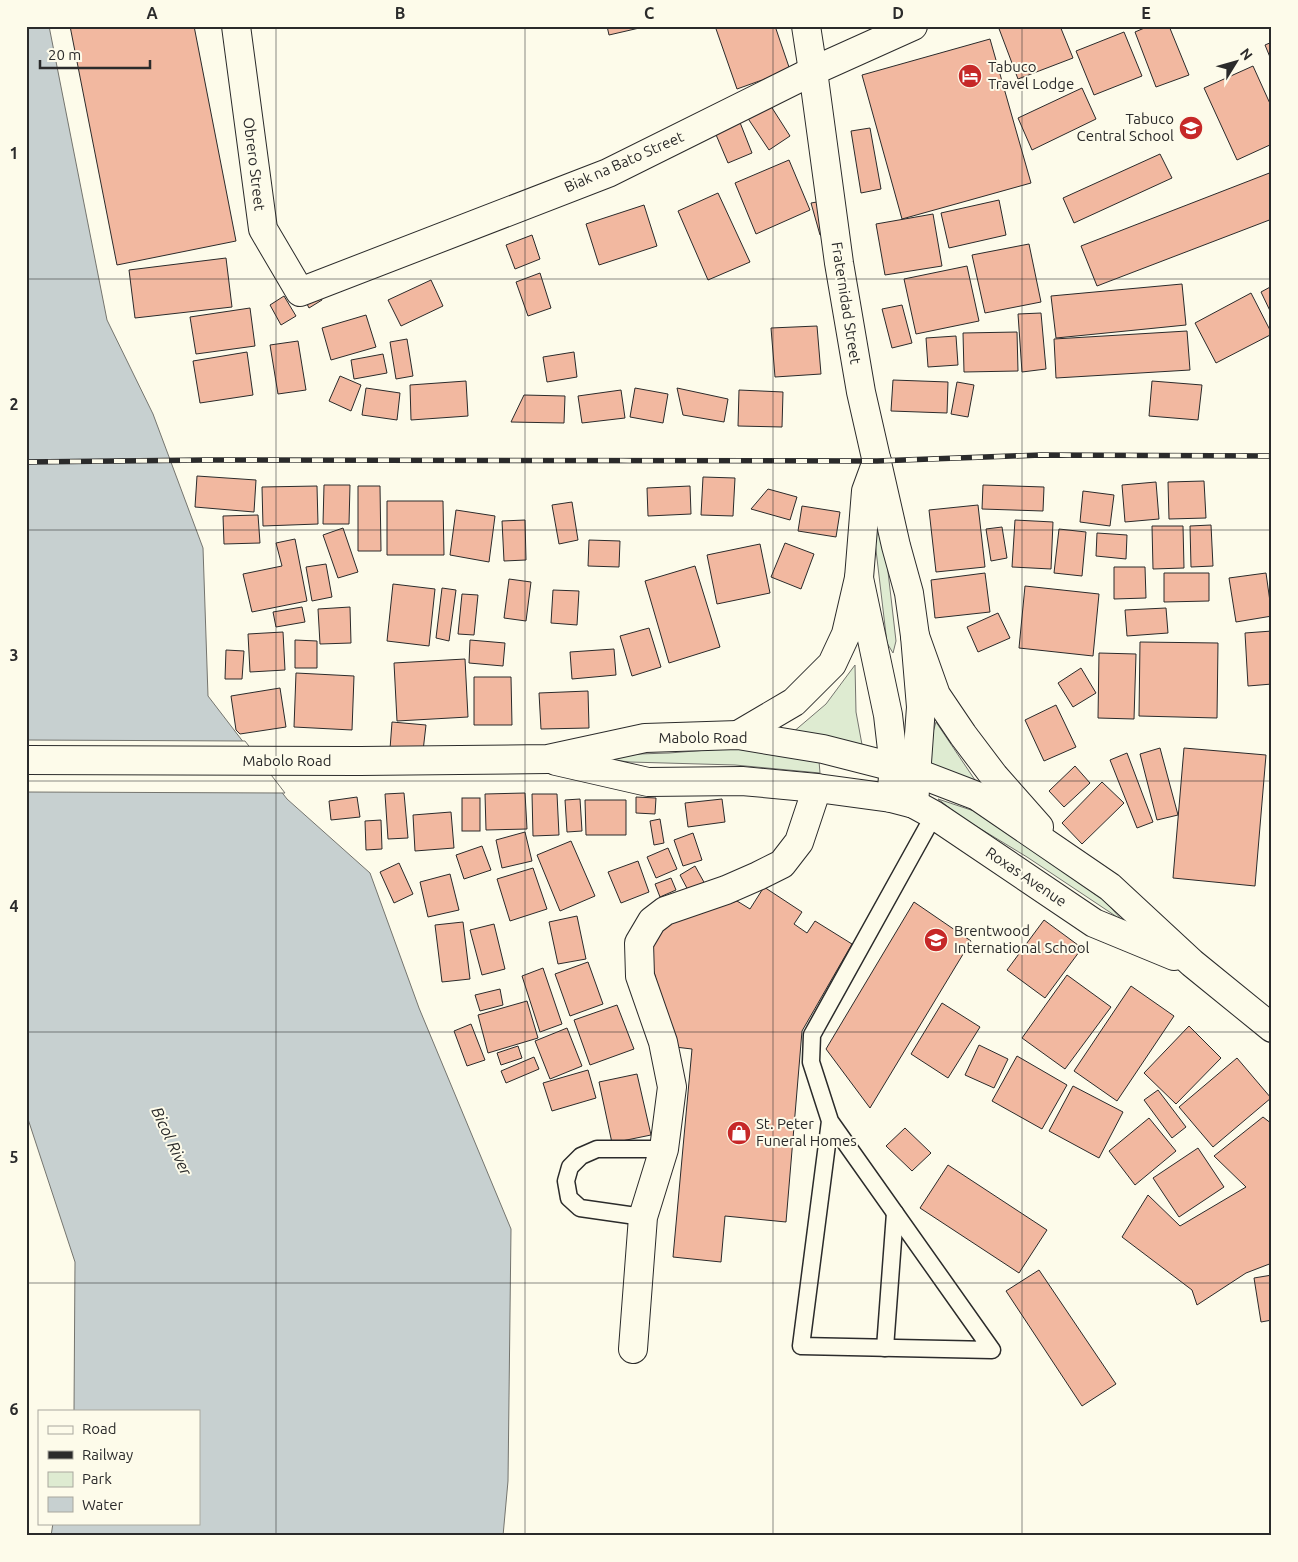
<svg xmlns="http://www.w3.org/2000/svg" width="1298" height="1562" font-family="Ubuntu,sans-serif">
<style>
.green{fill:#deebd1;stroke:#74746e}
.water{fill:#c7d0d0;stroke:#74746e}
.pier{fill:#fdfbea;stroke:#74746e}
.building{fill:#f2b8a0;stroke:#2b2b2b}
.lines{fill:none;stroke-linecap:round;stroke-linejoin:round}
.service-casing{stroke:#2b2b2b;stroke-width:19}
.minor-casing{stroke:#2b2b2b;stroke-width:30}
.tertiary-casing{stroke:#2b2b2b;stroke-width:30}
.secondary-casing{stroke:#2b2b2b;stroke-width:30}
.trunk-casing{stroke:#2b2b2b;stroke-width:30}
.service{stroke:#fdfbea;stroke-width:16}
.minor{stroke:#fdfbea;stroke-width:28}
.tertiary{stroke:#fdfbea;stroke-width:28}
.secondary{stroke:#fdfbea;stroke-width:28}
.trunk{stroke:#fdfbea;stroke-width:28}
.rail-casing{stroke:#2b2b2b;stroke-width:5.5}
.rail{stroke:#fdfbea;stroke-width:4;stroke-dasharray:11;stroke-linecap:butt}
.grid{fill:none;stroke:#2b2b2b;stroke-width:1;stroke-opacity:0.55}
.labels{text-anchor:middle;stroke-width:4;stroke-linejoin:round;paint-order:stroke}
.poi-label{font-size:15px;fill:#2b2b2b;stroke:#fdfbea;text-anchor:start}
.street-label{font-size:15px;fill:#2b2b2b;stroke:#fdfbea}
.water-label{font-size:16px;font-style:italic;fill:#2b2b2b;stroke:#fdfbea}
.neatline{fill:none;stroke:#2b2b2b;stroke-width:2}
.grid-label{font-size:16px;text-anchor:middle;font-weight:bold;fill:#2b2b2b}
</style>
<rect width="100%" height="100%" fill="#fdfbea"/>
<!-- green -->
<g class="green">
<path d="M871 508 881 511 896 641 893 653 887 643Z"/>
<path d="M855 665 856 712 863 750 792 733 826 704Z"/>
<path d="M936 722 977 783 924 763Z"/>
<path d="M734 748 819 761 820 773 735 765 630 762 578 756 669 753Z"/>
<path d="M938 799 974 811 1102 898 1123 921 1027 857 961 817Z"/>
</g>
<!-- water -->
<path class="water" d="M26 26H49L107 320 153 414 203 548 208 696 287 799 370 873 419 1008 511 1229 508 1481 503 1536H51L53 1523H199V1411H74L75 1262 26 1113Z"/>
<!-- pier -->
<path class="pier" d="M26 740 245 741 285 793 26 792Z"/>
<!-- building -->
<g class="building">
<path d="M70 26H194L236 241 117 265Z"/>
<path d="M607 26H648L609 35Z"/>
<path d="M715 26H775L790 70 737 89Z"/>
<path d="M998 26H1060L1073 58 1018 79Z"/>
<path d="M1149 26H1169L1189 75 1156 87 1135 32Z"/>
<path d="M1124 32 1142 76 1094 95 1076 51Z"/>
<path d="M990 39 1031 183 902 219 862 75Z"/>
<path d="M1272 42V62L1265 45Z"/>
<path d="M1253 66 1272 108V144L1237 160 1204 88Z"/>
<path d="M1082 88 1096 119 1032 150 1018 118Z"/>
<path d="M767 100 790 136 769 150 745 114Z"/>
<path d="M739 120 752 153 728 163 714 130Z"/>
<path d="M870 128 881 189 861 193 851 131Z"/>
<path d="M1160 154 1172 178 1074 223 1063 198Z"/>
<path d="M789 160 810 210 756 234 735 183Z"/>
<path d="M1272 172V219L1097 286 1081 246Z"/>
<path d="M718 193 750 262 708 280 678 211Z"/>
<path d="M999 200 1006 235 949 248 941 213Z"/>
<path d="M823 201 832 232 820 235 811 203Z"/>
<path d="M644 205 657 246 599 265 586 224Z"/>
<path d="M933 214 942 266 885 275 876 224Z"/>
<path d="M532 235 540 259 515 269 506 245Z"/>
<path d="M1029 244 1041 302 985 313 972 255Z"/>
<path d="M226 258 232 307 135 318 129 270Z"/>
<path d="M967 266 979 321 916 334 904 279Z"/>
<path d="M540 273 551 308 528 316 516 282Z"/>
<path d="M431 280 443 306 401 326 388 300Z"/>
<path d="M1182 284 1186 325 1056 338 1051 296Z"/>
<path d="M1272 286V315L1261 292Z"/>
<path d="M318 292 322 300 309 308 305 300Z"/>
<path d="M1251 293 1272 334 1216 363 1195 323Z"/>
<path d="M284 296 296 316 281 325 270 305Z"/>
<path d="M902 305 912 343 892 348 882 309Z"/>
<path d="M250 308 255 346 196 354 190 317Z"/>
<path d="M1041 313 1046 369 1022 372 1018 314Z"/>
<path d="M366 315 376 347 331 360 322 328Z"/>
<path d="M817 326 821 374 775 377 771 328Z"/>
<path d="M1187 331 1190 370 1056 378 1054 339Z"/>
<path d="M1017 332 1018 371 964 372 963 333Z"/>
<path d="M956 336 958 365 928 367 926 338Z"/>
<path d="M407 339 413 376 396 379 390 342Z"/>
<path d="M298 341 306 390 278 394 270 345Z"/>
<path d="M247 352 253 395 200 403 193 361Z"/>
<path d="M574 352 577 377 547 382 543 357Z"/>
<path d="M383 354 387 373 354 379 351 360Z"/>
<path d="M340 376 361 385 351 411 329 401Z"/>
<path d="M893 380 948 382 947 413 891 411Z"/>
<path d="M466 381 468 416 411 420 410 385Z"/>
<path d="M1152 381 1202 385 1198 420 1149 416Z"/>
<path d="M957 382 974 385 968 417 951 414Z"/>
<path d="M366 388 400 393 397 420 362 415Z"/>
<path d="M635 388 668 394 663 423 630 417Z"/>
<path d="M677 388 728 399 724 422 683 415Z"/>
<path d="M621 390 625 418 582 423 578 396Z"/>
<path d="M739 390 783 392 782 427 738 426Z"/>
<path d="M524 395 565 396 564 423 511 422Z"/>
<path d="M197 476 256 480 254 512 195 507Z"/>
<path d="M703 477 735 478 733 516 701 515Z"/>
<path d="M1204 481 1206 518 1169 519 1168 482Z"/>
<path d="M1156 482 1159 519 1125 522 1122 485Z"/>
<path d="M324 485H350L349 524H323Z"/>
<path d="M983 485 1044 487 1043 511 982 509Z"/>
<path d="M317 486 318 524 263 526 262 487Z"/>
<path d="M358 486H380L381 551H358Z"/>
<path d="M690 486 691 514 648 516 647 488Z"/>
<path d="M768 489 797 497 790 520 751 509Z"/>
<path d="M1083 491 1114 495 1110 526 1080 522Z"/>
<path d="M387 501H443L444 555H387Z"/>
<path d="M572 502 578 540 559 544 552 505Z"/>
<path d="M978 505 985 567 936 572 929 510Z"/>
<path d="M802 506 840 512 836 537 798 531Z"/>
<path d="M456 510 495 516 489 562 450 555Z"/>
<path d="M258 515 260 543 224 544 223 516Z"/>
<path d="M525 520 526 560 504 561 502 521Z"/>
<path d="M1015 520 1053 522 1051 569 1012 567Z"/>
<path d="M1211 525 1213 566 1191 567 1190 526Z"/>
<path d="M1152 526H1183L1184 568 1153 569Z"/>
<path d="M1002 527 1007 558 991 561 986 529Z"/>
<path d="M343 528 358 572 338 578 323 535Z"/>
<path d="M1059 529 1086 532 1082 576 1054 573Z"/>
<path d="M1097 533 1127 535 1126 559 1096 556Z"/>
<path d="M295 539 307 601 252 612 243 574 282 566 276 543Z"/>
<path d="M589 540 620 541 619 567 588 566Z"/>
<path d="M785 543 814 554 801 589 771 577Z"/>
<path d="M760 544 770 593 717 604 707 555Z"/>
<path d="M326 564 332 597 312 601 306 567Z"/>
<path d="M695 566 720 647 669 663 645 581Z"/>
<path d="M1114 567H1145L1146 598 1114 599Z"/>
<path d="M985 573 990 612 935 618 931 580Z"/>
<path d="M1164 573H1209V601L1164 602Z"/>
<path d="M1266 573 1272 616 1236 622 1229 578Z"/>
<path d="M509 579 531 582 526 621 504 618Z"/>
<path d="M393 584 435 589 429 646 387 641Z"/>
<path d="M1025 586 1099 594 1093 656 1019 648Z"/>
<path d="M442 588 456 590 449 641 436 638Z"/>
<path d="M553 590 579 591 577 625 551 623Z"/>
<path d="M462 594 478 595 474 635 458 634Z"/>
<path d="M302 607 305 622 276 627 273 612Z"/>
<path d="M350 607 351 643 320 644 318 609Z"/>
<path d="M1166 608 1168 633 1127 636 1125 610Z"/>
<path d="M998 613 1010 638 978 652 967 627Z"/>
<path d="M649 628 661 667 632 676 620 636Z"/>
<path d="M1272 631V684L1248 686 1245 633Z"/>
<path d="M283 632 285 670 250 672 248 634Z"/>
<path d="M295 640 317 641V668H295Z"/>
<path d="M470 640 505 643 503 666 469 663Z"/>
<path d="M1140 642 1218 643 1217 718 1139 716Z"/>
<path d="M614 649 616 675 572 679 570 652Z"/>
<path d="M226 650 244 651 242 679H225Z"/>
<path d="M1099 653 1136 654 1134 719 1098 718Z"/>
<path d="M465 659 468 717 397 721 394 663Z"/>
<path d="M1081 668 1096 693 1073 707 1058 683Z"/>
<path d="M296 673 354 676 352 730 294 727Z"/>
<path d="M474 677H511L512 725H474Z"/>
<path d="M280 688 286 727 240 734 236 730 231 696Z"/>
<path d="M588 691 589 728 541 729 539 693Z"/>
<path d="M1056 705 1076 747 1044 761 1025 720Z"/>
<path d="M392 722 426 725 423 751 390 749Z"/>
<path d="M1160 748 1178 815 1157 820 1140 754Z"/>
<path d="M1184 748 1266 755 1255 886 1173 878Z"/>
<path d="M1127 753 1153 822 1137 828 1110 760Z"/>
<path d="M1075 766 1090 783 1064 807 1049 791Z"/>
<path d="M1102 782 1124 803 1082 844 1062 823Z"/>
<path d="M404 793 408 838 388 839 385 794Z"/>
<path d="M525 793 527 829 486 830 485 794Z"/>
<path d="M532 794H557L559 835 533 836Z"/>
<path d="M357 797 360 817 331 820 329 801Z"/>
<path d="M636 797 656 798 655 814 636 813Z"/>
<rect x="462" y="798" width="18" height="33"/>
<path d="M580 799 582 831 567 832 565 800Z"/>
<path d="M722 799 725 822 688 827 685 803Z"/>
<path d="M585 800H626V835H586Z"/>
<path d="M451 812 454 848 415 851 413 815Z"/>
<path d="M660 819 664 843 654 845 650 821Z"/>
<path d="M381 820 382 849 366 850 365 821Z"/>
<path d="M525 832 532 861 502 868 496 840Z"/>
<path d="M693 833 702 860 683 866 674 840Z"/>
<path d="M571 841 595 896 560 911 537 855Z"/>
<path d="M482 846 491 870 464 879 456 855Z"/>
<path d="M668 848 677 869 656 878 647 857Z"/>
<path d="M638 861 649 892 621 903 608 872Z"/>
<path d="M399 863 413 894 394 903 380 872Z"/>
<path d="M695 866 705 884 689 892 680 875Z"/>
<path d="M533 868 547 909 510 921 497 879Z"/>
<path d="M450 874 459 910 428 917 420 882Z"/>
<path d="M671 878 676 890 660 897 655 884Z"/>
<path d="M764 887 802 912 794 924 807 933 815 921 852 944 802 1031 786 1222 725 1216 721 1262 673 1257 692 1049 675 1047 648 951 660 924 737 901 750 909Z"/>
<path d="M914 902 971 941 870 1108 826 1049Z"/>
<path d="M577 916 586 959 558 964 549 922Z"/>
<path d="M1044 920 1082 948 1045 998 1007 970Z"/>
<path d="M463 922 470 979 442 982 435 925Z"/>
<path d="M494 924 505 969 482 975 470 930Z"/>
<path d="M588 962 603 1004 570 1016 555 974Z"/>
<path d="M543 968 562 1024 540 1032 522 976Z"/>
<path d="M1067 975 1111 1007 1065 1069 1022 1038Z"/>
<path d="M1131 986 1174 1016 1117 1101 1074 1071Z"/>
<path d="M500 989 503 1005 480 1011 475 995Z"/>
<path d="M527 1001 538 1038 488 1053 478 1015Z"/>
<path d="M942 1003 980 1027 948 1078 911 1054Z"/>
<path d="M617 1005 634 1049 590 1065 574 1020Z"/>
<path d="M471 1024 485 1060 467 1066 454 1031Z"/>
<path d="M1189 1026 1221 1058 1176 1104 1144 1073Z"/>
<path d="M567 1028 582 1066 550 1079 535 1041Z"/>
<path d="M979 1045 1008 1059 994 1088 965 1075Z"/>
<path d="M518 1046 522 1058 501 1065 497 1053Z"/>
<path d="M1017 1056 1067 1085 1042 1129 992 1101Z"/>
<path d="M534 1057 539 1069 506 1083 501 1071Z"/>
<path d="M1237 1058 1271 1098 1213 1147 1179 1107Z"/>
<path d="M588 1070 596 1098 552 1111 543 1083Z"/>
<path d="M637 1074 651 1135 612 1143 599 1082Z"/>
<path d="M1073 1086 1123 1112 1099 1158 1049 1131Z"/>
<path d="M1158 1090 1186 1127 1172 1138 1144 1100Z"/>
<path d="M1263 1117 1272 1124V1263L1246 1273 1197 1305 1192 1290 1122 1237 1148 1195 1180 1226 1246 1187 1214 1156Z"/>
<path d="M1149 1118 1176 1151 1135 1185 1109 1151Z"/>
<path d="M905 1128 931 1153 912 1171 886 1146Z"/>
<path d="M1198 1148 1224 1187 1179 1217 1153 1178Z"/>
<path d="M948 1165 1047 1230 1019 1273 920 1208Z"/>
<path d="M1039 1270 1116 1384 1082 1406 1006 1291Z"/>
<path d="M1272 1275V1320L1261 1322 1254 1278Z"/>
</g>
<g class="lines">
<!-- service casing -->
<g class="service-casing">
<g id="service">
<path d="M830 1121 801 1346 992 1350 830 1121 811 1062 812 1035 934 815"/>
<path d="M643 1217 580 1208 569 1198 566 1181 570 1167 581 1156 597 1149H664"/>
<path d="M885 1348 895 1213"/>
</g>
</g>
<!-- minor casing -->
<g class="minor-casing">
<g id="minor">
<path d="M236 26 263 229 300 292 608 173 813 71"/>
<path d="M633 1349 643 1217 664 1149 672 1087 663 1042 640 976 639 943 652 921 665 911 726 890 758 876 782 864 799 842 817 788"/>
</g>
</g>
<!-- tertiary casing -->
<g class="tertiary-casing">
<path id="tertiary" d="M806 26 813 71"/>
</g>
<!-- secondary casing -->
<g class="secondary-casing">
<g id="secondary">
<path d="M913 26 813 71 839 263 861 392 896 546 909 593 915 636 921 707 914 804"/>
<path d="M877 461 866 491 859 578 888 715 894 767 891 798"/>
</g>
</g>
<!-- trunk casing -->
<g class="trunk-casing">
<g id="trunk">
<path d="M915 636 936 695 963 735 994 776 1039 827"/>
<path d="M738 735 794 702 832 664 846 634 859 578"/>
<path d="M26 760 360 761 548 759 645 738 738 735 823 749 917 773 977 796 1110 887 1192 963 1272 1028"/>
<path d="M556 761 648 782 742 781 817 788 891 798 914 804 934 815 1094 923 1174 956"/>
</g>
</g>
<!-- service -->
<use href="#service" class="service"/>
<!-- minor -->
<use href="#minor" class="minor"/>
<!-- tertiary -->
<use href="#tertiary" class="tertiary"/>
<!-- secondary -->
<use href="#secondary" class="secondary"/>
<!-- trunk -->
<use href="#trunk" class="trunk"/>
<!-- rail casing -->
<g class="rail-casing">
<path id="rail" d="M26 462 206 460 877 461 1041 455 1272 456"/>
</g>
<!-- rail -->
<use href="#rail" class="rail"/>
</g>
<!-- grid -->
<path class="grid" d="M276 26V1536M525 26V1536M773 26V1536M1022 26V1536M26 279H1272M26 530H1272M26 781H1272M26 1032H1272M26 1283H1272"/>
<!-- icons -->
<defs>
<g id="hotel-disc" transform="scale(1.25)"><circle r="9.5" fill="#c62828" stroke="#fdfbea"/><path d="M-6-4.5h1.5V1H6V5H4.5V3h-9V5H-6ZM-4 0a1.8 1.8 0 1 1 3.6 0ZM.5 0V-2.5h3Q6-2.5 6 0Z" fill="#fff"/></g>
<g id="school-disc" transform="scale(1.25)"><circle r="9.5" fill="#c62828" stroke="#fdfbea"/><path d="M0-5L7-2L0 1L-7-2ZM-4 1L0 2.5L4 1V4Q0 6-4 4Z" fill="#fff"/></g>
<g id="shop-disc" transform="scale(1.25)"><circle r="9.5" fill="#c62828" stroke="#fdfbea"/><path d="M-5-2.5h2.3a2.7 3.5 0 0 1 5.4 0H5L5.5 6h-11ZM-1.5-2.5h3a1.5 2.3 0 0 0-3 0Z" fill="#fff"/></g>
</defs>
<g fill-rule="evenodd">
<use href="#hotel-disc" x="970" y="76"/>
<use href="#school-disc" x="1191" y="128"/>
<use href="#school-disc" x="936" y="940"/>
<use href="#shop-disc" x="739" y="1133"/>
</g>
<g class="labels">
<!-- poi labels -->
<g class="poi-label">
<text x="988" y="72">Tabuco<tspan x="988" dy="17">Travel Lodge</tspan></text>
<text x="1174" y="124" text-anchor="end">Tabuco<tspan x="1174" dy="17">Central School</tspan></text>
<text x="954" y="936">Brentwood<tspan x="954" dy="17">International School</tspan></text>
<text x="756" y="1129">St. Peter<tspan x="756" dy="17">Funeral Homes</tspan></text>
</g>
<!-- street labels -->
<g class="street-label">
<text transform="translate(624 162) rotate(-24)" y="5">Biak na Bato Street</text>
<text transform="translate(254 164) rotate(83)" y="5">Obrero Street</text>
<text transform="translate(846 303) rotate(81)" y="5">Fraternidad Street</text>
<text x="703" y="743">Mabolo Road</text>
<text x="287" y="766">Mabolo Road</text>
<text transform="translate(1026 877) rotate(34)" y="5">Roxas Avenue</text>
</g>
<!-- water labels -->
<g class="water-label">
<text transform="translate(172 1141) rotate(65)" y="6">Bicol River</text>
</g>
</g>
<!-- border -->
<rect width="1298" height="1562" fill="none" stroke="#fdfbea" stroke-width="55"/>
<!-- legend -->
<rect x="38" y="1410" width="162" height="115" fill="#fdfbea" stroke="#a9a89e"/>
<rect x="48" y="1426" width="25" height="8" fill="#fdfbea" stroke="#a9a89e"/>
<text x="82" y="1434" font-size="15" fill="#2b2b2b">Road</text>
<rect x="48" y="1451" width="25" height="8" fill="#2b2b2b" stroke="#a9a89e"/>
<text x="82" y="1460" font-size="15" fill="#2b2b2b">Railway</text>
<rect x="48" y="1472" width="25" height="15" fill="#deebd1" stroke="#a9a89e"/>
<text x="82" y="1484" font-size="15" fill="#2b2b2b">Park</text>
<rect x="48" y="1497" width="25" height="15" fill="#c7d0d0" stroke="#a9a89e"/>
<text x="82" y="1510" font-size="15" fill="#2b2b2b">Water</text>
<!-- north arrow -->
<g transform="translate(1236 62) rotate(53)" stroke="#fdfbea" stroke-width="4" paint-order="stroke">
<path d="M0-4L9 19L0 12L-9 19Z" fill="#2b2b2b"/>
<text y="-8" font-size="14" font-weight="bold" text-anchor="middle" fill="#2b2b2b">N</text>
</g>
<!-- scale -->
<path d="M40 60v8h110v-8" fill="none" stroke="#2b2b2b" stroke-width="2.5"/>
<text x="48" y="60" font-size="15" fill="#2b2b2b" stroke="#fdfbea" stroke-width="4" paint-order="stroke">20 m</text>
<rect x="28" y="28" width="1242" height="1506" class="neatline"/>
<g class="grid-label">
<text x="152" y="19">A</text>
<text x="400" y="19">B</text>
<text x="649" y="19">C</text>
<text x="898" y="19">D</text>
<text x="1146" y="19">E</text>
<text x="14" y="159">1</text>
<text x="14" y="410">2</text>
<text x="14" y="661">3</text>
<text x="14" y="912">4</text>
<text x="14" y="1163">5</text>
<text x="14" y="1415">6</text>
</g>
</svg>
